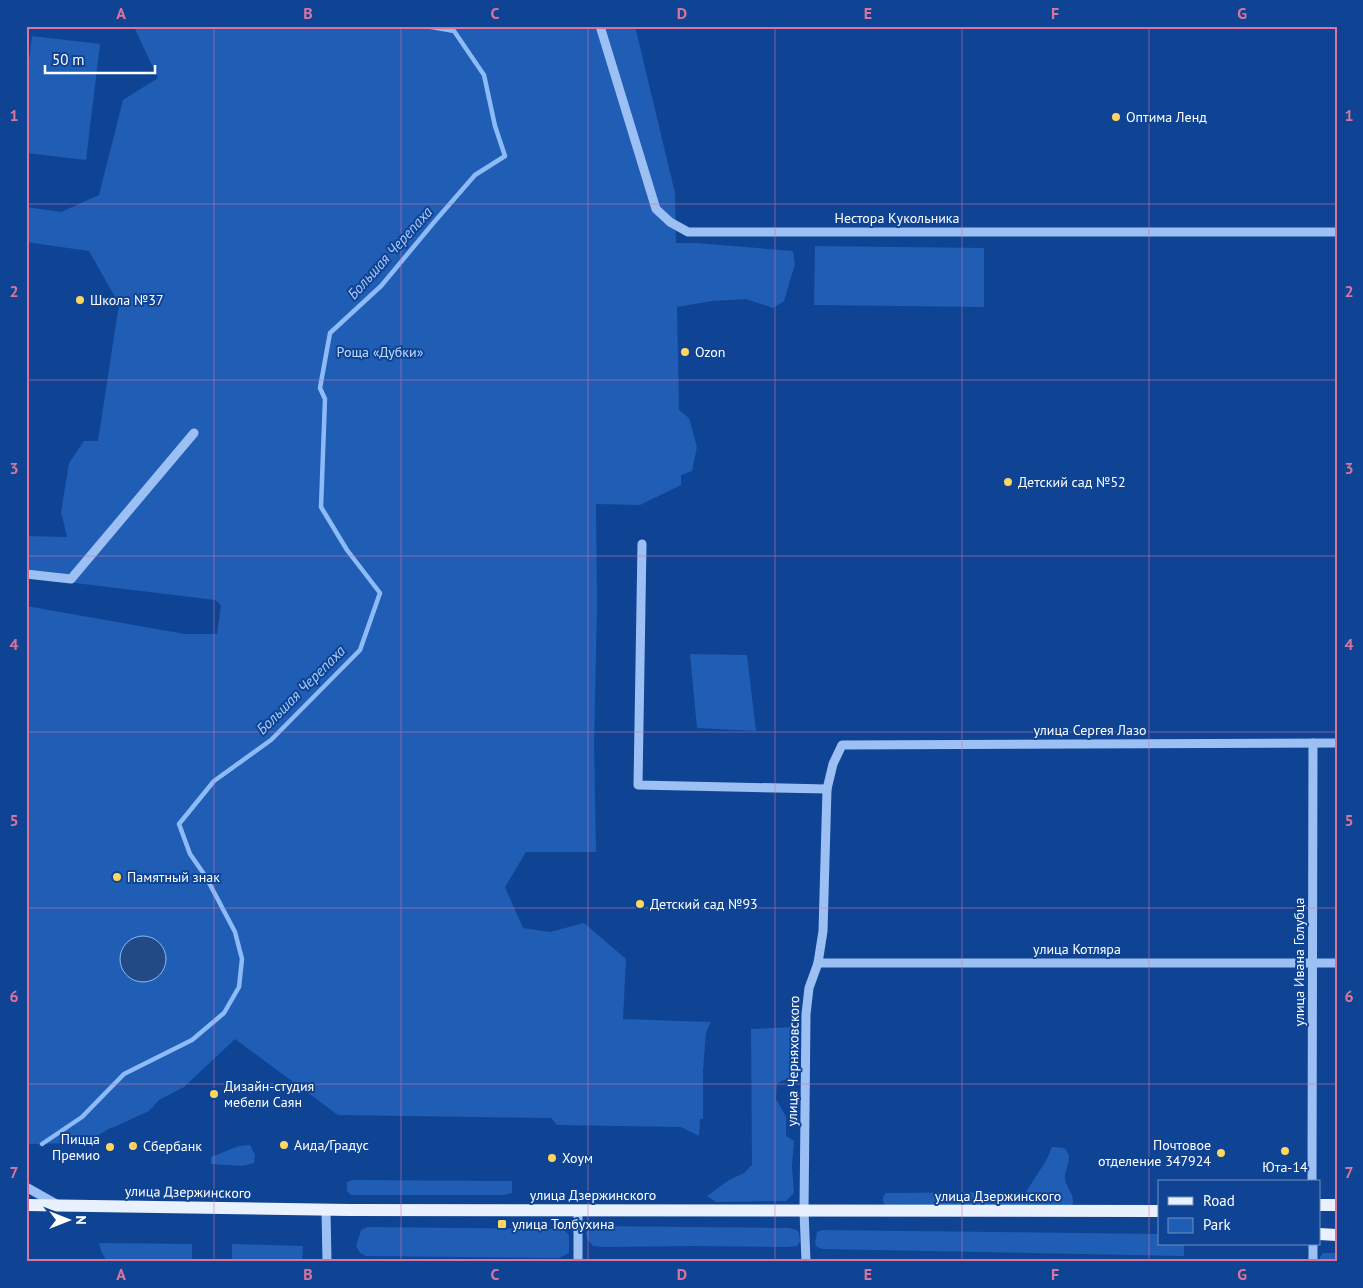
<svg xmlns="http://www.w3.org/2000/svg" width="1363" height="1288" font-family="'PT Sans',sans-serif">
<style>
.green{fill:#205db4}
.water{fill:#224a85;stroke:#8dbbf8}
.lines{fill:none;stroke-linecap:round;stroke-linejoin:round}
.stream{stroke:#8dbbf8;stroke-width:4.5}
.minor{stroke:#9cc0f4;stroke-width:9}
.major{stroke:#e9f1ff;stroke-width:12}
.grid{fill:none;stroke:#da749d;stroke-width:1;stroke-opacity:0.55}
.poi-dot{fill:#ffd65f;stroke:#0f4494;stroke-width:2}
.labels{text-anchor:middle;stroke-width:4;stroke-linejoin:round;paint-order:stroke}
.poi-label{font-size:14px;fill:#fff;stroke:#0f4494;text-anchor:start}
.street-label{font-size:14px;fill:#fff;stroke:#0f4494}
.park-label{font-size:14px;fill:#c4dcfe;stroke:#0f4494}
.water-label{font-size:15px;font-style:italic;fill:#a8cbfb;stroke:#0f4494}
.neatline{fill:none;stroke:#da749d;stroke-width:2}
.grid-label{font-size:16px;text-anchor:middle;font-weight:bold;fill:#da749d}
</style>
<rect width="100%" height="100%" fill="#0f4494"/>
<!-- green -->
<g class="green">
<path d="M136 26H635L675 193 676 243H697L793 251 795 264 784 301 773 308 746 299 712 301 677 307 679 410 689 418 697 447 692 471 681 475V485L640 505 596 504 597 606 594 744 596 852H526L505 887 523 928 550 932 584 923 626 959 623 1019 711 1022 706 1032 703 1071V1119H700L699 1136 681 1127 557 1125 551 1118 338 1115 235 1039 184 1087 159 1100 149 1111 112 1128H110L85 1143 26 1144V606L185 634H217L221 605 215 600 26 577V536L67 537 61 512 69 463 84 441H98L119 304 89 251 26 242V207L61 212 99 195 123 100 158 78 135 29Z"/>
<path d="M32 36 100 44 86 160 26 153V85Z"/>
<path d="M815 246 984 248V307L814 305Z"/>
<path d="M690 654 747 655 756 731 697 728Z"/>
<path d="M796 1027 799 1041V1074L777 1083 776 1099 786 1117V1136L794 1141 792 1166 794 1193 786 1201 716 1202 707 1196 729 1180 744 1173 752 1165 751 1029Z"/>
<path d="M250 1145 255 1155 254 1163 242 1166 211 1164V1157L239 1146Z"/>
<path d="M1052 1147 1064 1148C1074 1157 1066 1165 1065 1176 1064 1186 1075 1194 1073 1204L1070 1205H886L883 1202V1197L886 1193 1026 1192 1047 1159Z"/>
<path d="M352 1180 512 1181V1193L504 1195H351L347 1191V1182Z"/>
<path d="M595 1226 789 1228 797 1230 799 1233 800 1241 797 1246 788 1247 693 1246 604 1247 593 1246 587 1239 586 1233 589 1228Z"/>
<path d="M368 1227 558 1229 565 1231 569 1235V1253L559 1258 366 1256 360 1253 356 1246 361 1230Z"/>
<path d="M822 1230 1159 1234V1244H1184V1256L823 1249 817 1247 815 1243 817 1232Z"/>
<path d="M99 1243 192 1244V1262H107L101 1251Z"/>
<path d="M232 1244 303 1246 302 1262H232Z"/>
<path d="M1323 1253H1337V1262H1320V1257Z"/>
<path d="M975 1260 1094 1262H975Z"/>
</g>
<!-- water -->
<circle class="water" cx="143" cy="959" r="23"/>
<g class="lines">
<!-- stream -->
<g class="stream">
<path d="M361 26H372"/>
<path d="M42 1144 82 1117 124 1074 192 1040 224 1013 239 987 242 959 235 932 206 877 190 854 179 824 214 781 271 740 360 650 380 593 347 550 321 507 325 399 320 388 330 333 381 286 435 221 475 175 505 156 495 126 484 75 454 31 426 26"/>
</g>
<!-- minor -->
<g class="minor">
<path d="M600 26 656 209 670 222 688 232H1337"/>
<path d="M642 544 638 785 827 789"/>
<path d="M26 574 71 579 194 433"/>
<path d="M818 963H1337"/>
<path d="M1312 1182 1313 743"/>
<path d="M26 1187 58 1205"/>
<path d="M326 1210 327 1262"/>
<path d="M578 1262V1210"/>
<path d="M806 1262 804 1211 806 1014 809 988 818 963 823 931 827 789 833 764 842 745 1337 743"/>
<path d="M1313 1262V1244"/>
</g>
<!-- major -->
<g class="major">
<path d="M26 1205 349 1210 1159 1211"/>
<path d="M1319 1205H1337"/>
<path d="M1319 1234 1337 1235"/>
</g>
</g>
<!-- grid -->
<path class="grid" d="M214 26V1262M401 26V1262M588 26V1262M775 26V1262M962 26V1262M1149 26V1262M26 204H1337M26 380H1337M26 556H1337M26 732H1337M26 908H1337M26 1084H1337"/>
<!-- markers -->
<g class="poi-dot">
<circle cx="1116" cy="117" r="5"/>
<circle cx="80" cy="300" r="5"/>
<circle cx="685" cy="352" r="5"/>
<circle cx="1008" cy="482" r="5"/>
<circle cx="117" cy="877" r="5"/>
<circle cx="640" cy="904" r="5"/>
<circle cx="214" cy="1094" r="5"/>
<circle cx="284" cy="1145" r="5"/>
<circle cx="133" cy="1146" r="5"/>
<circle cx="110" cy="1147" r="5"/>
<circle cx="1285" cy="1151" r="5"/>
<circle cx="1221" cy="1153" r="5"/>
<circle cx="552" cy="1158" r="5"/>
<rect x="497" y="1219" width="10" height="10" rx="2.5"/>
</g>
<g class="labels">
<!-- poi labels -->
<g class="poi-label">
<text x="1126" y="122">Оптима Ленд</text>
<text x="90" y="305">Школа №37</text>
<text x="695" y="357">Ozon</text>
<text x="1018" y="487">Детский сад №52</text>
<text x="127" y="882">Памятный знак</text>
<text x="650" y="909">Детский сад №93</text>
<text x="224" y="1091">Дизайн-студия<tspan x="224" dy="16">мебели Саян</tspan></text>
<text x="100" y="1144" text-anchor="end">Пицца<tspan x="100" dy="16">Премио</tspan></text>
<text x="294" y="1150">Аида/Градус</text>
<text x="1211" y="1150" text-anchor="end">Почтовое<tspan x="1211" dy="16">отделение 347924</tspan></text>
<text x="143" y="1151">Сбербанк</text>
<text x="562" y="1163">Хоум</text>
<text x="1285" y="1172" text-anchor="middle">Юта-14</text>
<text x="512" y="1229">улица Толбухина</text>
</g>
<!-- street labels -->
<g class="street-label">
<text x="897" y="223">Нестора Кукольника</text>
<text x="1090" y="735">улица Сергея Лазо</text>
<text x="1077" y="954">улица Котляра</text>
<text transform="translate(1299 962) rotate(-90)" y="5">улица Ивана Голубца</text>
<text transform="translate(793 1061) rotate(-89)" y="5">улица Черняховского</text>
<text transform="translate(188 1192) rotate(1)" y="5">улица Дзержинского</text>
<text x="593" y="1200">улица Дзержинского</text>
<text x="998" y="1201">улица Дзержинского</text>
</g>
<!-- park labels -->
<g class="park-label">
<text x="380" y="357">Роща «Дубки»</text>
</g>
<!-- water labels -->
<g class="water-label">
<text transform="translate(390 253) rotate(-48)" y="5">Большая Черепаха</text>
<text transform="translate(301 690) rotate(-45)" y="5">Большая Черепаха</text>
</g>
</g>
<!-- border -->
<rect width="1363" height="1288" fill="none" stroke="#0f4494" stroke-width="55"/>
<!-- legend -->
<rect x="1158" y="1180" width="162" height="65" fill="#0f4494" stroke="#6f8fbf"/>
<rect x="1168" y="1197" width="25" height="8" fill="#e9f1ff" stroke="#6f8fbf"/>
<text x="1203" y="1206" font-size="15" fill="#ffffff">Road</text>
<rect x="1168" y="1218" width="25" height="15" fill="#205db4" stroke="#6f8fbf"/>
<text x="1203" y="1230" font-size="15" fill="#ffffff">Park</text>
<!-- north arrow -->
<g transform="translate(68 1220) rotate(90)" stroke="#0f4494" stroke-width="4" paint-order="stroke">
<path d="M0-4L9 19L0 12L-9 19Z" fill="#ffffff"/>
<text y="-8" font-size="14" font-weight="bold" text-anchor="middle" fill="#ffffff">N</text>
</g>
<!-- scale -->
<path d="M45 65v8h110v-8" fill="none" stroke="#ffffff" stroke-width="2.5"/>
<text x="52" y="65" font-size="15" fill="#ffffff" stroke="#0f4494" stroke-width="4" paint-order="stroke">50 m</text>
<rect x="28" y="28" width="1308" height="1232" class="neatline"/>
<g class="grid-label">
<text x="121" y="19">A</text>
<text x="308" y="19">B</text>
<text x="495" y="19">C</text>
<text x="682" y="19">D</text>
<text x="868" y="19">E</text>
<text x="1055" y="19">F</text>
<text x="1242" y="19">G</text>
<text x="14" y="121">1</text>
<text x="1349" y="121">1</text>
<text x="14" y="297">2</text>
<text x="1349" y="297">2</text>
<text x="14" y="474">3</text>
<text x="1349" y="474">3</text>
<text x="14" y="650">4</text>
<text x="1349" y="650">4</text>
<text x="14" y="826">5</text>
<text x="1349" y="826">5</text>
<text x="14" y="1002">6</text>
<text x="1349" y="1002">6</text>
<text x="14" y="1178">7</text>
<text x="1349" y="1178">7</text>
<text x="121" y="1280">A</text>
<text x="308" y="1280">B</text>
<text x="495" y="1280">C</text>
<text x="682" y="1280">D</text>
<text x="868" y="1280">E</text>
<text x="1055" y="1280">F</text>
<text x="1242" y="1280">G</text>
</g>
</svg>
